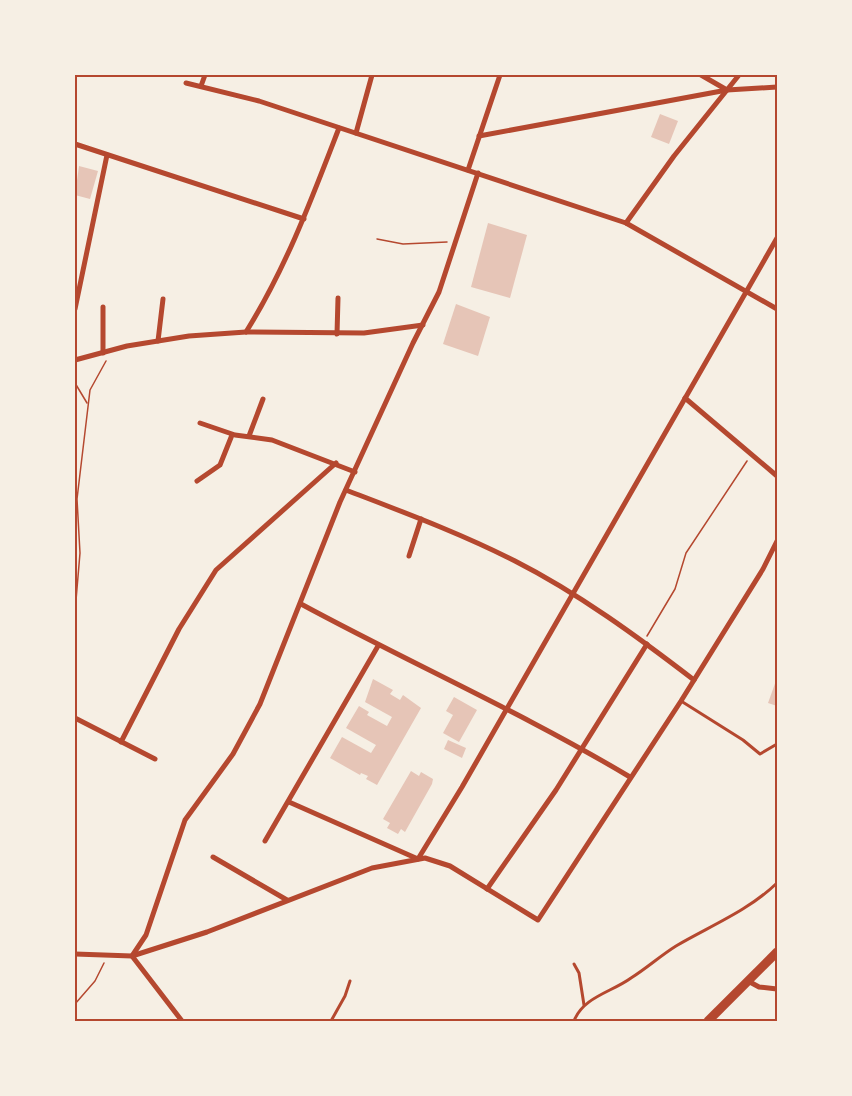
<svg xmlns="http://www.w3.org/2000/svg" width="852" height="1096" font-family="Jost,sans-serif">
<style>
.building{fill:#e6c5b7}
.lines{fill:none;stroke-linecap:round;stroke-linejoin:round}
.path{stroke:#b5482f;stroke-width:1.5}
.service{stroke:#b5482f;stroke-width:3}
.minor{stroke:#b5482f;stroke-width:5}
.primary{stroke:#b5482f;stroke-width:9}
.neatline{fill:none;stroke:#b5482f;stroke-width:2}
</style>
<rect width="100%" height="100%" fill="#f6efe4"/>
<!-- building -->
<g class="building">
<path d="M660 114 678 121 669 144 651 137Z"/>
<path d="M79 166 98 171 90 199 75 195Z"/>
<path d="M488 223 527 235 510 298 471 287Z"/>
<path d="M456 304 490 317 478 356 443 344Z"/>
<path d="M777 678V706L768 703Z"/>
<path d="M373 679 393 690 390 694 400 700 403 695 421 708 377 785 366 779 368 776 361 773 360 775 330 758 342 737 371 753 376 745 346 728 359 706 369 712 367 715 387 726 392 717 365 702Z"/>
<path d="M454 697 477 710 459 742 443 733 453 715 446 711Z"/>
<path d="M448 740 466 748 462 758 444 749Z"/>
<path d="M411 771 419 776 421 772 433 779 432 784 405 832 401 829 398 834 387 828 390 823 383 819Z"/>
</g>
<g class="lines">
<!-- path -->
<g class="path">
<path d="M377 239 403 244 447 242"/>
<path d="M75 383 87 403"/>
<path d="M647 636 675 589 686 553 747 461"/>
<path d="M75 672V612L80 553 77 499 90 390 106 361"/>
<path d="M75 1004 95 981 104 963"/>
</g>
<!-- service -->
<g class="service">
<path d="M681 701 743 740 760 754 777 744"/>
<path d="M574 964 579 973 584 1005"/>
<path d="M331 1021 345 996 350 981"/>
<path d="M574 1021C583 997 612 992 631 978 647 968 660 956 676 946 710 926 748 911 777 883"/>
</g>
<!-- minor -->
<g class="minor">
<path d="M701 75 727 90"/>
<path d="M186 83 259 101 626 223 777 309"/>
<path d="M201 86 205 75"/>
<path d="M356 133 372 75"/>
<path d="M479 136 727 90 777 87"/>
<path d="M75 144 304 219"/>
<path d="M468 170 500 75"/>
<path d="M626 223 674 156 739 75"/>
<path d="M75 309 107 155"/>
<path d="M246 332C286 268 312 198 339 128"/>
<path d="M337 334 338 298"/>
<path d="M158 341 163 299"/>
<path d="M103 353V307"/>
<path d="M75 360 127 346 189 336 246 332 364 333 423 325"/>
<path d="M685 398 777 476"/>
<path d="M200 423 235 435 272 440 355 472"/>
<path d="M249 436 263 399"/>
<path d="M197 481 220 465 232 435"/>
<path d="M346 490C403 512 460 533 515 561 578 593 638 637 694 680"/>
<path d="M409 556 421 519"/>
<path d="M301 604C410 663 523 713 630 777"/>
<path d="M75 718 155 759"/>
<path d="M121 742 179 629 216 570 336 463"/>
<path d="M289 802 418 859 462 787 777 238"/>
<path d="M265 841 378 646"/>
<path d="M213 857 287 900"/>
<path d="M487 889 556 790 647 644"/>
<path d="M75 954 132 956 207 932 372 868 425 858 450 866 538 920 681 701 763 569 777 541"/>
<path d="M748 981 759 987 777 989"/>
<path d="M182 1021 132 956 146 935 185 820 233 754 260 704 340 502 413 343 439 292 478 173"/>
</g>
<!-- primary -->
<path class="primary" d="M708 1021 777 952"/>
</g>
<!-- border -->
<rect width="852" height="1096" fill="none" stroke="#f6efe4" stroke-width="153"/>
<rect x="76" y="76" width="700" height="944" class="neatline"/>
</svg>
